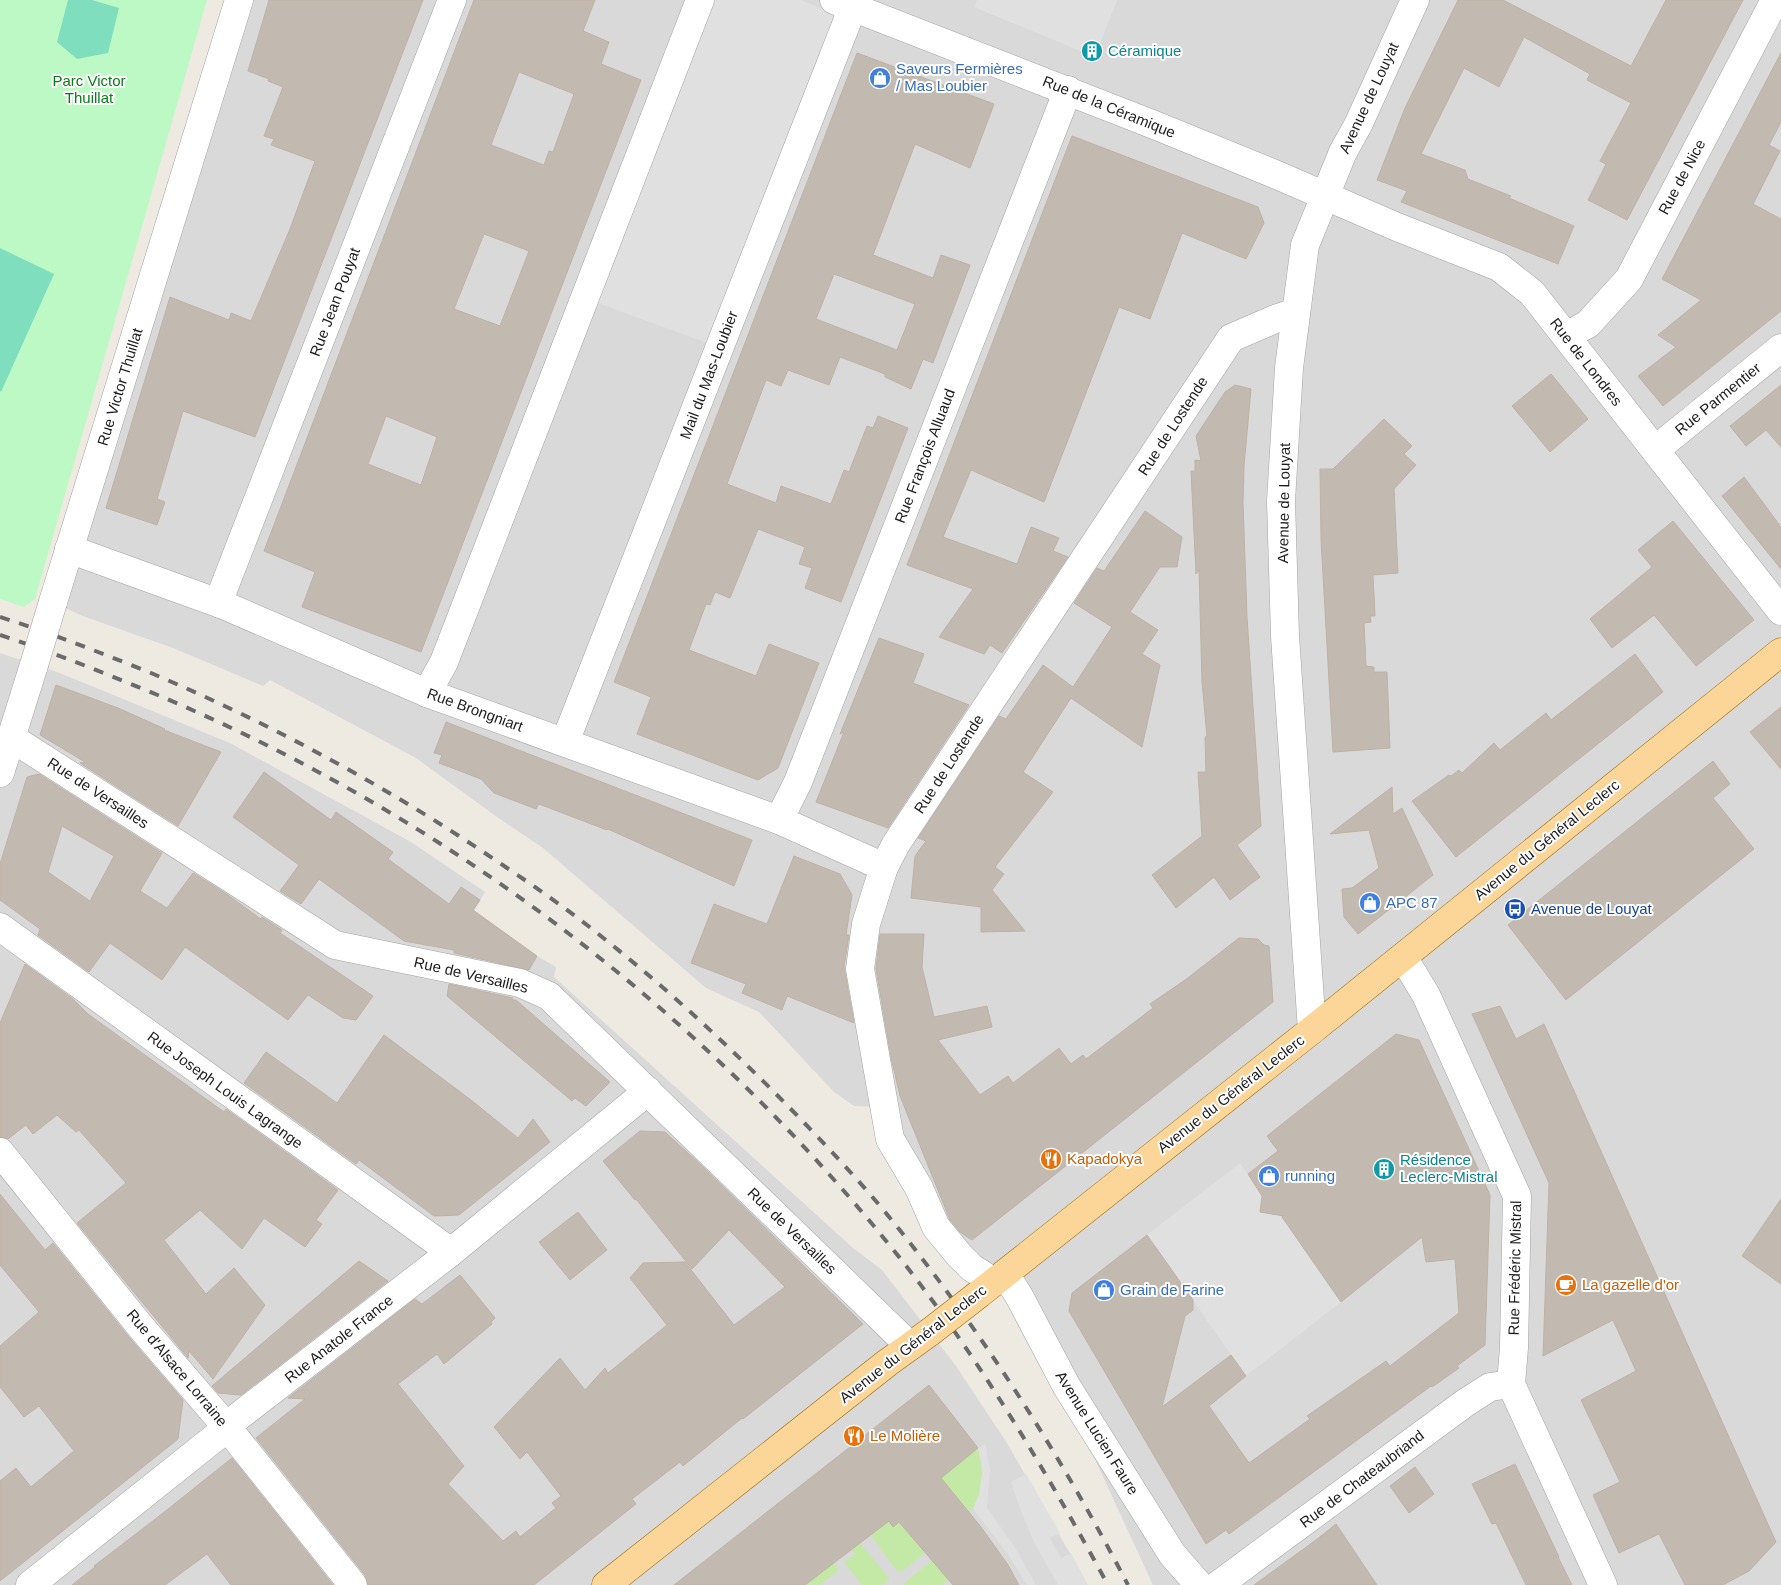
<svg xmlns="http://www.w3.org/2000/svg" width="1781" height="1585" font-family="Arial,sans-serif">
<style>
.residential{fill:#dad9d9}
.grass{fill:#c4e9a6}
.park{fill:#bdf9c4}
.pitch{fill:#7edebd}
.parking{fill:#e0e0e0}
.building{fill:#c2bab1;stroke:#bfb1a4;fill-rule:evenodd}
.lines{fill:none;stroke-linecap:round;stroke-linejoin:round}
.minor-casing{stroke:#a3a3a3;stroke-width:29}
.major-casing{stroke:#946a00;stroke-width:29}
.minor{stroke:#fff;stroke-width:28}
.major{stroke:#fcd598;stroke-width:28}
.rail{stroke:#6a6a6a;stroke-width:4;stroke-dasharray:10 10;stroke-linecap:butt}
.minor-bridge-casing{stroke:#a3a3a3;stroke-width:29;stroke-linecap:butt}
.major-bridge-casing{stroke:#946a00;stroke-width:29;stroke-linecap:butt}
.minor-bridge{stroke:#fff;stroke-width:28}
.major-bridge{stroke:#fcd598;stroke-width:28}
.labels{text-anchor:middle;stroke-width:4;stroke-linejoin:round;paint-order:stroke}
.culture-label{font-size:15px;fill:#0d838f;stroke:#fff;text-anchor:start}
.shop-label{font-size:15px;fill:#366cbe;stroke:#fff;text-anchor:start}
.park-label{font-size:15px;fill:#0a7a18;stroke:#fff}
.street-label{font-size:15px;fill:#1c1c1c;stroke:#fff}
.transit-label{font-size:15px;fill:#164399;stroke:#fff;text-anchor:start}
.food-label{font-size:15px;fill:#c56008;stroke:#fff;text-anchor:start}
</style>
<rect width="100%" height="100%" fill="#eeeae2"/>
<!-- residential -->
<g class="residential">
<path d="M239 0H1781V1585H1153L1062 1388 994 1282 972 1268 884 1107 854 1106 834 1092 759 1012 706 988 543 848 497 817 416 758 270 680 263 686 173 648 80 615 53 602Z"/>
<path d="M0 653 60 673 230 743 411 842 485 892 474 911 537 956 556 967 554 977 853 1248 882 1270 956 1366 1007 1443 1088 1585H0Z"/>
</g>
<!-- grass -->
<g class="grass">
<path d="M978 1448C983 1467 986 1498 969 1512L960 1501 913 1538 925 1553 901 1572 896 1570 870 1534Z"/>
<path d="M859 1542 890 1579 882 1585H862L844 1562 855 1554 851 1548Z"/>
<path d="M947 1548 964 1568 942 1585H902Z"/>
<path d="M834 1562 839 1570 820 1585H805Z"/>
</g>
<!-- park -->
<path class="park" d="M0 0H207L35 599 24 607 0 599Z"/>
<!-- pitch -->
<g class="pitch">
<path d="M68 0H92L119 8 108 53 77 59 57 42Z"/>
<path d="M0 248 54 274 1 392 0 391Z"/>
</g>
<!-- parking -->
<g class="parking">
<path d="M712 0H801L840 16 710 344 595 302Z"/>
<path d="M977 0H1117L1095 57 974 7Z"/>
<path d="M1240 1163 1262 1196 1260 1212 1277 1215 1282 1217 1341 1302 1246 1376 1147 1235Z"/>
<path d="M985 1444 990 1470 987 1508 1016 1549 1036 1585H1027L1008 1554 973 1509 979 1495 982 1474 981 1460 978 1448Z"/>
<path d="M1026 1474 1060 1533 1050 1538 1061 1558 1071 1553 1088 1585H1058L1034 1542 1021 1511 1011 1482Z"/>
</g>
<!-- building -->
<g class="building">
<path d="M269 0H423L255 437 183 411 157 499 165 502 157 525 106 508 170 297 229 320 231 313 251 321 290 229 315 161 271 145 274 139 264 136 283 87 268 81 269 79 248 71Z"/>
<path d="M474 0H595L583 31 609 42 601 64 641 80 421 652 302 607 315 572 264 551ZM519 72 574 94 553 152 549 151 544 165 491 145ZM484 234 529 251 500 326 454 309ZM386 416 437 437 421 485 368 464Z"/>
<path d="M1458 0H1503L1631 66 1666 0H1743L1627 220 1588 200 1606 164 1600 161 1631 103 1587 80 1590 74 1524 37 1499 87 1464 68 1421 154 1465 170 1468 179 1511 196 1509 198 1574 226 1558 264 1401 202 1407 191 1377 180 1405 108Z"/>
<path d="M857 53 994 104 970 168 915 144 873 255 933 278 941 255 970 265 933 363 923 359 911 389 885 377V374L840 357 829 385 788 370 781 386 766 380 727 484 776 503 781 486 831 504 844 470 849 472 867 426 873 428 878 416 908 428 841 602 805 588 812 568 799 564 805 547 758 529 730 598 715 592 710 605 706 604 689 650 756 676 769 644 819 663 778 768 758 780 637 734 651 697 614 682ZM834 274 915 304 897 350 816 319Z"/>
<path d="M1781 53V122L1769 145 1780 151 1753 204 1781 219V311L1663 406 1638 376 1676 347 1658 335 1701 300 1662 279Z"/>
<path d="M1072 136 1258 207 1264 223 1246 259 1182 233 1150 319 1119 307 1044 502 971 470 943 537 1017 564 1031 527 1059 538 1053 551 1068 557 1002 653 990 645 984 654 939 637 973 589 907 565Z"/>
<path d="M1551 374 1588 419 1550 452 1512 406Z"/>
<path d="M1235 385 1251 389 1244 466 1243 502 1247 617 1261 826 1237 845 1260 877 1230 900 1214 877 1176 908 1152 875 1202 836 1198 772H1206L1205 737 1207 736 1202 682 1199 570 1196 574 1191 471H1195V460L1201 461 1196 436 1225 392Z"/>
<path d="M1781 385V447L1766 430 1746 446 1730 426Z"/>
<path d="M1384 419 1412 446 1404 454 1416 465 1394 489 1398 573 1373 575 1375 616H1370L1371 622 1364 623 1366 666 1374 667V672H1387L1390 748 1333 752 1321 539 1320 469H1333Z"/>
<path d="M1744 477 1781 527V569L1722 496Z"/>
<path d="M1145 511 1182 537 1177 567H1160L1130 612 1158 630 1142 654 1160 665 1142 747 1071 698 1023 772 1053 792 995 867 1004 874 992 890 1025 931 981 932V907L911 898 915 856 926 841 918 838 999 716 1006 719 1043 665 1073 687 1112 627 1074 603 1097 568 1104 571Z"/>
<path d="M1673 521 1754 620 1696 666 1654 615 1612 648 1590 619 1652 567 1638 550Z"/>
<path d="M879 638 924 654 913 683 969 705 888 828 816 802 844 732 840 734Z"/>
<path d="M1635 654 1663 692 1456 857 1412 801 1449 775 1451 776 1459 770 1462 773 1494 743 1500 750 1546 713 1551 720Z"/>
<path d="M56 685 118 708 165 729 164 730 221 752 178 826 80 763 85 762 40 735Z"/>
<path d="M1781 707V769L1750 732Z"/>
<path d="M446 722 752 840 734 886 608 829 607 830 539 804 536 809 494 793 481 779 439 763 442 755 434 753Z"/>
<path d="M1713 761 1730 784 1713 798 1754 849 1566 1000 1508 925Z"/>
<path d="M264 772 331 820 336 812 393 852 388 859 449 904 461 887 480 900 473 910 537 956 529 970 454 953V950L404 941 319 879 301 904 280 891 299 865 233 817Z"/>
<path d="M39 774 162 853 140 891 167 908 193 873 225 893 261 919 262 917 282 930 280 933 373 996 356 1020 343 1018 308 995 288 1020 185 947 162 980 110 943 89 972 38 935 40 929 0 900V864L27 777ZM62 826 114 856 90 901 48 872Z"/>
<path d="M1392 787 1393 814 1402 808 1433 875 1358 934 1344 917 1342 889 1352 888 1379 868 1369 830 1330 834Z"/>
<path d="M794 856 840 874 852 895 846 935H849L844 967 854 1023 787 996 782 1010 742 993 746 984 691 963 714 904 767 924Z"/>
<path d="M880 934H924L922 967 934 1017 987 1006 992 1027 938 1040 980 1095 1008 1076 1013 1083 1059 1048 1071 1064 1083 1055 1086 1059 1153 1008 1150 1004 1185 980 1239 938 1258 939 1264 945 1269 946 1273 1002 972 1240 960 1232 950 1220 900 1096 891 1057 876 969Z"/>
<path d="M25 964 73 999 88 1014 181 1081 224 1112 226 1109 338 1190 316 1220 322 1224 305 1247 264 1218 242 1249 200 1210 164 1240 206 1294 234 1268 265 1305 213 1379 189 1351 188 1358 77 1223 126 1183 79 1130 76 1132 57 1115 33 1134 26 1125 8 1139 0 1137V1023Z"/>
<path d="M449 984 513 998 512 1000H516L610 1082 586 1106 575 1098 572 1101 447 996Z"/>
<path d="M1500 1006 1516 1039 1544 1024 1776 1542 1749 1571 1723 1585H1685L1659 1534 1619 1553 1593 1495 1620 1482 1581 1400 1636 1371 1613 1320 1543 1356 1549 1183 1472 1014Z"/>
<path d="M1396 1034 1419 1040 1490 1195 1485 1345 1457 1366 1459 1368 1432 1387 1431 1386 1229 1534 1226 1530 1206 1544 1069 1311 1072 1293 1147 1235 1193 1300V1310L1185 1316 1162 1407 1231 1355 1246 1376 1209 1406 1249 1463 1310 1419 1307 1416 1386 1361 1390 1366 1459 1313 1455 1259 1426 1262 1422 1237 1341 1302 1282 1217 1284 1216 1260 1212 1262 1196 1248 1174 1278 1151 1267 1136Z"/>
<path d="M384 1035 471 1100 518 1138 533 1119 550 1142 459 1215 434 1216 359 1160 356 1164 244 1083 266 1052 337 1103Z"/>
<path d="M640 1131 665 1132 701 1165 863 1324 743 1419 742 1418 683 1466 680 1462 632 1499 636 1504 534 1585H368L365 1575 256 1438 305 1399 288 1398 415 1299 422 1304 460 1275 495 1318 491 1322 492 1324 444 1364 437 1354 398 1384 464 1466 448 1484 503 1541 516 1531 520 1537 556 1508 552 1503 561 1496 527 1452 520 1459 494 1427 560 1358 585 1390 605 1368 608 1373 667 1325 630 1278 643 1263 685 1262 734 1325 785 1287 729 1230 692 1269 636 1199 635 1200 603 1161Z"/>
<path d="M0 1194 45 1250 53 1243 128 1336 183 1400 178 1439 0 1581V1481L16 1468 31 1487 74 1451 39 1406 24 1417 0 1387V1346L39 1312 0 1265Z"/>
<path d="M1781 1199V1284L1742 1256Z"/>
<path d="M578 1212 607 1250 570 1280 539 1242Z"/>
<path d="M359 1261 388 1281 241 1395 218 1393 212 1386Z"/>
<path d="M929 1385 978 1448 941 1478 981 1527 1008 1565 1019 1585H953L899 1522 893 1527 889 1521 805 1585H674Z"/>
<path d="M232 1458 333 1585H231L207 1554 165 1585H72L95 1567 94 1566 158 1517Z"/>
<path d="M1515 1464 1559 1557H1558L1572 1585H1526L1496 1523 1492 1524 1472 1484Z"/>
<path d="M1415 1467 1434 1494 1409 1513 1390 1486Z"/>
<path d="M1336 1524 1377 1585H1254L1316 1540Z"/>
</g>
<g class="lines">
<!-- minor casing -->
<g class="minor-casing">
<g id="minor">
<path d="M834 0 1157 126 1277 175 1397 227 1499 267 1532 293 1781 611"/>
<path d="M1566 336 1588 324 1629 279 1775 0"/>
<path d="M1655 450 1781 348"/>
<path d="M69 549 221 604 427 693 779 820 884 867"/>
<path d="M53 602 239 0"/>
<path d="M221 604 223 590 452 0"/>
<path d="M427 693 444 662 700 0"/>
<path d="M10 737 335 945 520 983 549 996 910 1346"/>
<path d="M565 742 847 22 851 6"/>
<path d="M0 773 34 665"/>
<path d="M779 820 798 782 1068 90"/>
<path d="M0 927 451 1252"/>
<path d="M1403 957 1426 995 1517 1196 1514 1348 1511 1384 1603 1585"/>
<path d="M1312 1030 1285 636 1281 501 1289 368 1305 245 1343 152 1358 125 1415 0"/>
<path d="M0 1152 140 1326 226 1426 353 1585"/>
<path d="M1005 1274 1019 1296 1067 1387 1172 1554 1199 1585"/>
<path d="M994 1282 972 1268 959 1255 936 1227 919 1188 890 1139 860 969 866 924 884 867 896 844 1231 338 1275 319 1296 312"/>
<path d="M30 1585 217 1436 226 1426 451 1252 648 1091"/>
<path d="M1218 1585 1465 1403 1490 1387 1511 1384"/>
</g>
</g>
<!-- major casing -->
<g class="major-casing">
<g id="major">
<path d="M979 1294 1312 1030 1781 652"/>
<path d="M606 1585 887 1363 930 1332"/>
</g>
</g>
<!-- minor -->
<use href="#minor" class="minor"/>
<!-- major -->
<use href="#major" class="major"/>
<!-- rail -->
<g class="rail">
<path d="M0 617C51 633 101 653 151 673 276 726 395 791 507 868 543 892 578 917 612 945 668 990 720 1038 771 1089 809 1127 846 1166 881 1207 977 1323 1059 1452 1128 1585"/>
<path d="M0 635C50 651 99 671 148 691 445 814 708 1014 907 1267 984 1366 1048 1475 1108 1585"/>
</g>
<!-- minor-bridge casing -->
<g class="minor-bridge-casing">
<path id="minor-bridge" d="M34 665 53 602"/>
</g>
<!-- major-bridge casing -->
<g class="major-bridge-casing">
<path id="major-bridge" d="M930 1332 979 1294"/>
</g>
<!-- minor-bridge -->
<use href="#minor-bridge" class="minor-bridge"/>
<!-- major-bridge -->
<use href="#major-bridge" class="major-bridge"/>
</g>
<!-- icons -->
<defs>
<g id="building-disc" transform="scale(1.125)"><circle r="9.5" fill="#0f9aa8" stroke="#fff"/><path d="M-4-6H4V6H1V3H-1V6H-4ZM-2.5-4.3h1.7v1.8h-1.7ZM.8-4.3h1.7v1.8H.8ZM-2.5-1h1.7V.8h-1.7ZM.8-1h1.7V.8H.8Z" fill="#fff"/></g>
<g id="shop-disc" transform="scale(1.125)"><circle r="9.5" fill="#3f7fe0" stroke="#fff"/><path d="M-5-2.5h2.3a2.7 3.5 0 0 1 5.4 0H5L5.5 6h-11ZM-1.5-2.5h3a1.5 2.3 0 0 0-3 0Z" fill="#fff"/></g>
<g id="bus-disc" transform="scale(1.125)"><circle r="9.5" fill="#1a4fb4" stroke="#fff"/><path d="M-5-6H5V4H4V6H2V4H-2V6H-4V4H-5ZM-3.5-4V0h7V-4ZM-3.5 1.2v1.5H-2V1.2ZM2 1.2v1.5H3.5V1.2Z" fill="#fff"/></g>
<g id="restaurant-disc" transform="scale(1.125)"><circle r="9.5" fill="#e8710a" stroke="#fff"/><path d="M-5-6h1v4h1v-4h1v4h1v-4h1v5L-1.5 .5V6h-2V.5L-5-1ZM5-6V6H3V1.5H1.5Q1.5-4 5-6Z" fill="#fff"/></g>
<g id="cafe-disc" transform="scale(1.125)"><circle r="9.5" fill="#e8710a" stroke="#fff"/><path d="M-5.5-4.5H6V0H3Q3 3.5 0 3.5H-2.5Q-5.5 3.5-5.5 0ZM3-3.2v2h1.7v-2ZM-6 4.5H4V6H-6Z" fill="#fff"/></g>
</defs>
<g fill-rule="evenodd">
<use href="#building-disc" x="1092" y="51"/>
<use href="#shop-disc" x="880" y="78"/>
<use href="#shop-disc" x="1370" y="903"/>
<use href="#bus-disc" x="1515" y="909"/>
<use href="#restaurant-disc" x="1051" y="1159"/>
<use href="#building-disc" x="1384" y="1169"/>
<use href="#shop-disc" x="1269" y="1176"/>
<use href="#cafe-disc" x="1566" y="1285"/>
<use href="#shop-disc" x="1104" y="1290"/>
<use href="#restaurant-disc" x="854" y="1436"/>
</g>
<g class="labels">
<!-- culture labels -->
<g class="culture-label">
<text x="1108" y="56">Céramique</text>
<text x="1400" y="1165">Résidence<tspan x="1400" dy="17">Leclerc-Mistral</tspan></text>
</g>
<!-- shop labels -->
<g class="shop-label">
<text x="896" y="74">Saveurs Fermières<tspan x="896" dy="17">/ Mas Loubier</tspan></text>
<text x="1386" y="908">APC 87</text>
<text x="1285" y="1181">running</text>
<text x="1120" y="1295">Grain de Farine</text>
</g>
<!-- park labels -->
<g class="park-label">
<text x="89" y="86">Parc Victor<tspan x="89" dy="17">Thuillat</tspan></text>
</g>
<!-- street labels -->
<g class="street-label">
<text transform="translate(1369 98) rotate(-65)" y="5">Avenue de Louyat</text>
<text transform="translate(1109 107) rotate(22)" y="5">Rue de la Céramique</text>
<text transform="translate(1682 177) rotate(-62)" y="5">Rue de Nice</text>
<text transform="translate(335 302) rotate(-69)" y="5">Rue Jean Pouyat</text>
<text transform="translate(1586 362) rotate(52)" y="5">Rue de Londres</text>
<text transform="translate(709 375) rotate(-69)" y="5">Mail du Mas-Loubier</text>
<text transform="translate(120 387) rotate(-73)" y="5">Rue Victor Thuillat</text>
<text transform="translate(1718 399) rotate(-39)" y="5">Rue Parmentier</text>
<text transform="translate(1173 426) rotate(-57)" y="5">Rue de Lostende</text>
<text transform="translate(925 456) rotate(-69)" y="5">Rue François Alluaud</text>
<text transform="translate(1284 503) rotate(-89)" y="5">Avenue de Louyat</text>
<text transform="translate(475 710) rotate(20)" y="5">Rue Brongniart</text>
<text transform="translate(949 764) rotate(-57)" y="5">Rue de Lostende</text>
<text transform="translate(98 793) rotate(33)" y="5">Rue de Versailles</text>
<text transform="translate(1547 840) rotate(-39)" y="5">Avenue du Général Leclerc</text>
<text transform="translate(471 975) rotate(13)" y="5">Rue de Versailles</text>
<text transform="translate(225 1090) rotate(36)" y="5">Rue Joseph Louis Lagrange</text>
<text transform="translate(1231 1094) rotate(-38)" y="5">Avenue du Général Leclerc</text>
<text transform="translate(792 1231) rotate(44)" y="5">Rue de Versailles</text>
<text transform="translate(1515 1268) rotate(-89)" y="5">Rue Frédéric Mistral</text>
<text transform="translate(339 1339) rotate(-38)" y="5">Rue Anatole France</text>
<text transform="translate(913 1344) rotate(-38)" y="5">Avenue du Général Leclerc</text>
<text transform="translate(177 1368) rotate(50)" y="5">Rue d'Alsace Lorraine</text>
<text transform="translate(1097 1433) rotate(58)" y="5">Avenue Lucien Faure</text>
<text transform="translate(1362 1479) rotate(-37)" y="5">Rue de Chateaubriand</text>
</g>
<!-- transit labels -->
<g class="transit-label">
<text x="1531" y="914">Avenue de Louyat</text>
</g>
<!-- food labels -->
<g class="food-label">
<text x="1067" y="1164">Kapadokya</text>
<text x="1582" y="1290">La gazelle d'or</text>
<text x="870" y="1441">Le Molière</text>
</g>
</g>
</svg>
